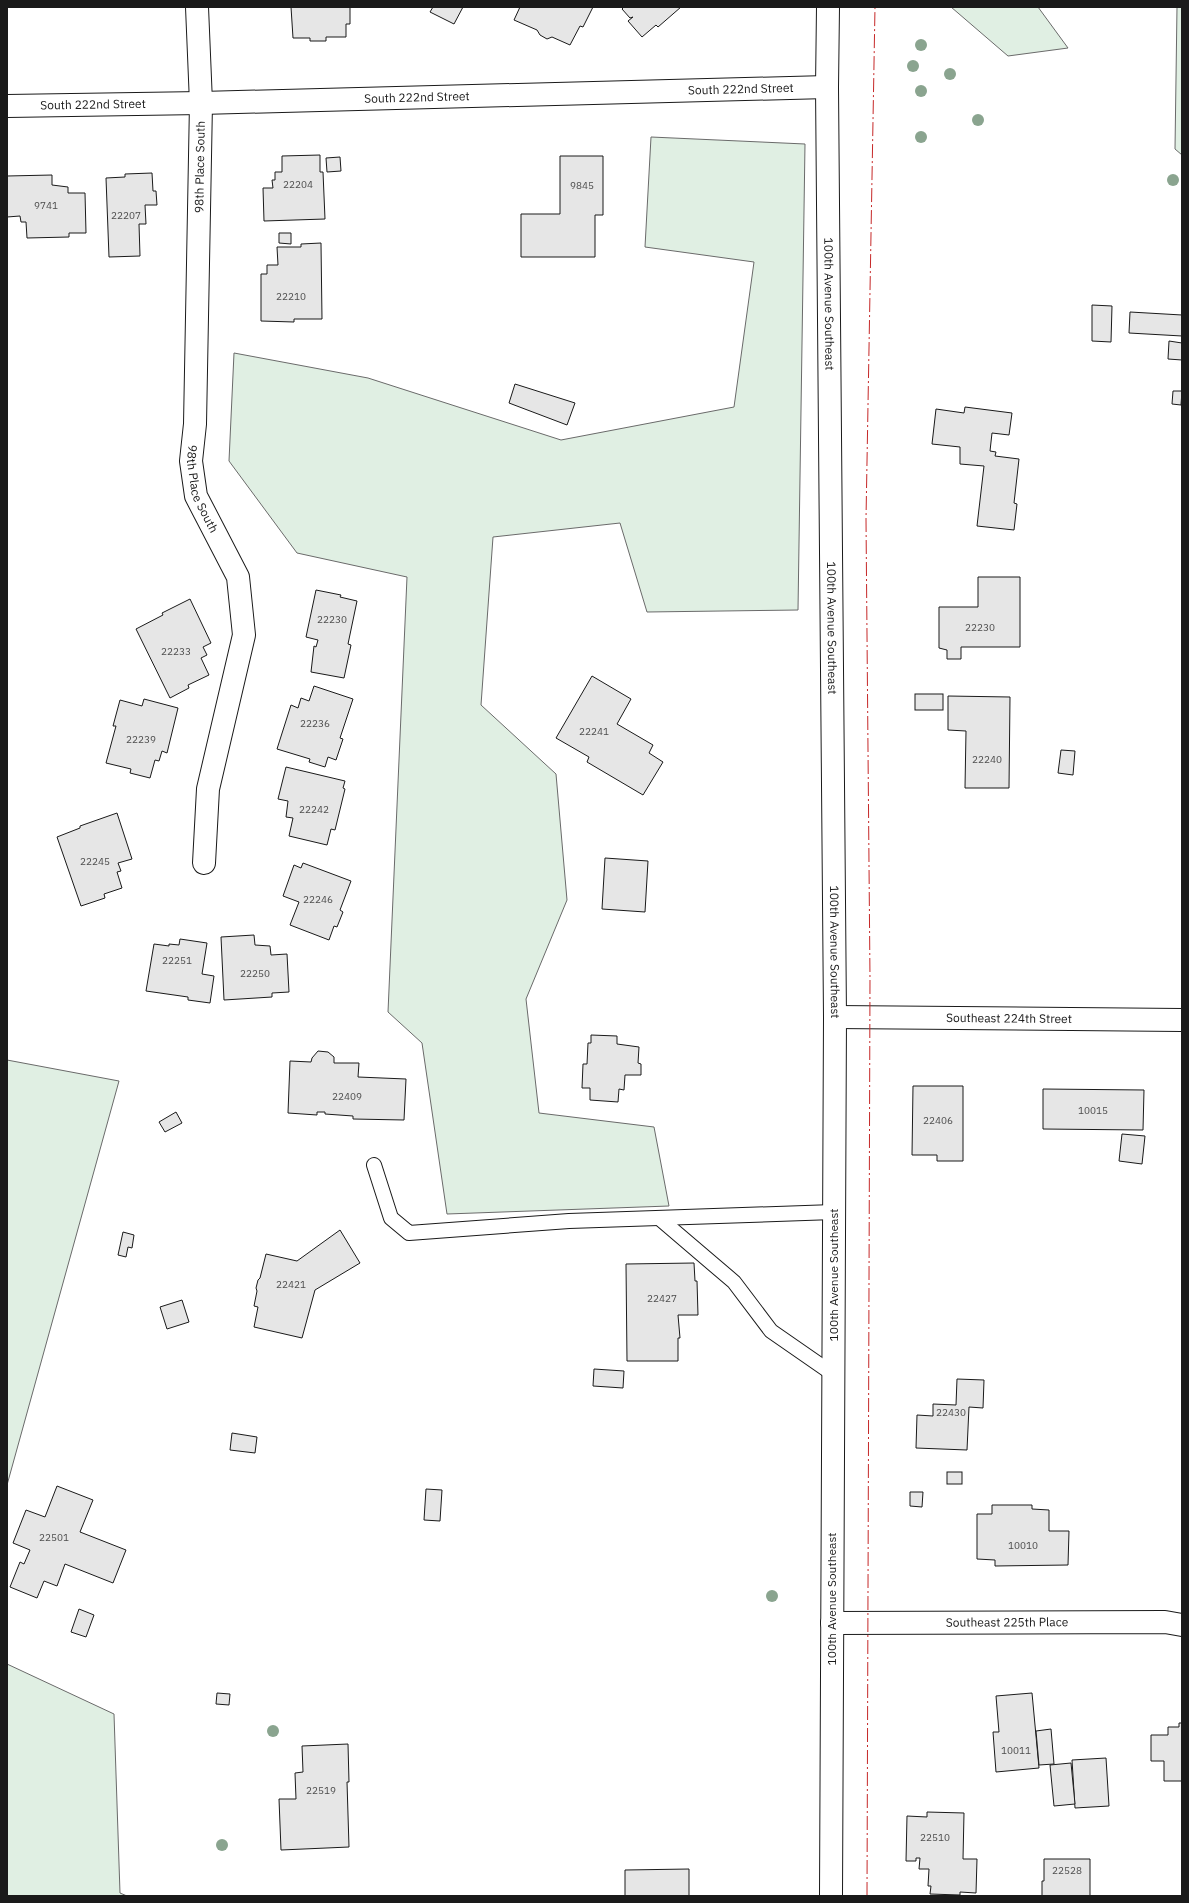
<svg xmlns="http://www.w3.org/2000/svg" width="1189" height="1903" font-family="'IBM Plex Sans',sans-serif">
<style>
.green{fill:#e0efe3;stroke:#6a6a6a}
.building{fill:#e6e6e6;stroke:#1a1a1a}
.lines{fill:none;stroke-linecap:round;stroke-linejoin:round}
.service-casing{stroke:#1a1a1a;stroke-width:16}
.minor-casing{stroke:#1a1a1a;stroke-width:24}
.tertiary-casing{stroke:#1a1a1a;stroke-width:24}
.service{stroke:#fff;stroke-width:14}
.minor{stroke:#fff;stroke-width:22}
.tertiary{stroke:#fff;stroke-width:22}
.power{stroke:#c62828;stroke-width:1;stroke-dasharray:14 3 2 3;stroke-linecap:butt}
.tree{fill:#8aa48f}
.labels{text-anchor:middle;stroke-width:3;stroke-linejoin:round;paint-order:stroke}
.number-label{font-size:10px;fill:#4d4d4d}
.street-label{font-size:12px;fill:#1a1a1a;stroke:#fff}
</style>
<rect width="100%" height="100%" fill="#fff"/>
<!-- green -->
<g class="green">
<path d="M951 7H1038L1068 48 1008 56Z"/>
<path d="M1177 7H1182V155L1175 149Z"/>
<path d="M651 137 805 144 798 610 647 612 620 523 493 537 481 705 556 774 567 900 526 999 539 1113 654 1127 669 1206 447 1214 422 1043 388 1012 407 577 297 553 229 461 234 353 368 378 561 440 734 407 754 262 645 247Z"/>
<path d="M7 1060 119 1081 7 1485Z"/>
<path d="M7 1664 114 1714 120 1893 127 1896H7Z"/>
</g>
<!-- building -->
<g class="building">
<path d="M291 7H350V24H346V37H326V41H310V38H293Z"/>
<path d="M433 7H463L454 24 430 12Z"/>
<path d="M520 7H593L583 27 580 26 570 45 552 37 547 39 540 35 537 30 514 20Z"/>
<path d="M624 7H681L658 27 656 25 642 37 628 21 633 17 630 18 622 9Z"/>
<path d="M320 155V172H323L325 219 264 221 263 188H273L272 180H275V172H282V156Z"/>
<path d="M560 156H603V215H595V257H521V214H560Z"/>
<path d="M340 157 341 171 327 172 326 158Z"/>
<path d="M152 173 153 191H156L157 205H145L146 224H139L140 256 109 257 106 178 125 177V174Z"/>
<path d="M52 175V185L68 187V193H85L86 233H69V237L27 238 26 222H21L20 216 7 217V176Z"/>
<path d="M279 233H291V244L279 243Z"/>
<path d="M321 243 322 319H294V322L261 321V274H267V265H278L277 247H301V244Z"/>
<path d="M1092 305 1112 306 1111 342 1092 341Z"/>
<path d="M1130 312 1182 315V336L1129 333Z"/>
<path d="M1169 341 1182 343V360L1168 359Z"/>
<path d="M515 384 575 403 567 425 509 403Z"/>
<path d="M1173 391H1182L1181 405 1172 404Z"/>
<path d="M965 407 1012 413 1009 435 992 433 990 451 996 452 995 456 1019 459 1014 503 1017 504 1014 530 977 526 984 466 960 464V447L932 444 936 409 964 413Z"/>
<path d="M978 577H1020V647H961V659H947V650L939 648V607H978Z"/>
<path d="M316 590 341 595 340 597 357 601 348 644 351 645 344 678 311 672 314 646 316 647 318 640 306 637Z"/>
<path d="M190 599 211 643 203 647 207 655 201 658 209 675 188 685 189 688 170 698 136 629 163 615 162 613Z"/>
<path d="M592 676 631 699 617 724 653 745 649 753 663 762 643 795 587 762 589 757 556 738Z"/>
<path d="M314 686 353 699 340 738 343 739 336 760 328 757 325 767 309 762 310 759 277 749 291 705 298 708 301 698 309 701Z"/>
<rect x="915" y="694" width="28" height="16"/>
<path d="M948 696 1010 697 1009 788H965L966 731 948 730Z"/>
<path d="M144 699 178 708 167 753 162 751 159 761 155 760 150 778 130 773 131 769 106 763 116 726H113L120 700 142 706Z"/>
<path d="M1061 750 1075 751 1073 775 1058 773Z"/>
<path d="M286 767 345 781 343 788 345 789 335 830 331 829 327 845 289 836 293 818 286 817 288 801 278 799Z"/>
<path d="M117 813 132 859 118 863 121 871 117 872 122 888 104 894 105 898 81 906 57 837 80 828V826Z"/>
<path d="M605 858 648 861 645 912 602 909Z"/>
<path d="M303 863 351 881 340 910 343 912 337 927 334 926 329 940 290 925 299 902 283 896 294 865 301 868Z"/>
<path d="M254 935 255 945 270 946 271 955 287 954 289 992 272 993V997L224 1000 221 937Z"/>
<path d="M180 939 207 943 202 974 214 976 210 1003 188 1000V997L146 991 154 944 169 946V944L179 945Z"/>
<path d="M591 1035 617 1036V1044L639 1047 638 1063 641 1064V1075H625L624 1090 619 1089 618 1102 590 1100V1088H582L583 1064H587L588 1043H591Z"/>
<path d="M318 1051 328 1052 334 1057V1063H359L358 1077 406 1079 404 1120 353 1119V1116L325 1114V1112H317V1115L288 1113 290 1061 311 1062 312 1058Z"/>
<path d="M913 1086H963V1161H937V1155H912Z"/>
<path d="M1043 1089 1144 1090 1143 1130 1043 1129Z"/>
<path d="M176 1112 182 1123 165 1132 159 1122Z"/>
<path d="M1122 1134 1145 1136 1142 1164 1119 1161Z"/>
<path d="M340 1230 360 1263 315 1290 302 1338 254 1327 258 1307 254 1306 257 1291 256 1288 258 1280 260 1278 266 1254 297 1261Z"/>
<path d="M123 1232 134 1235 132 1248 128 1247 126 1257 118 1255Z"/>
<path d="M694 1263 695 1281H697L698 1315H678L680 1338H678V1361H627L626 1264Z"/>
<path d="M182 1300 189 1322 167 1329 160 1307Z"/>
<path d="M594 1369 624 1371 623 1388 593 1386Z"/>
<path d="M957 1379 984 1380 983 1408 969 1407 967 1450 916 1448 917 1415 933 1416V1404L956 1405Z"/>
<path d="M232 1433 257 1437 255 1453 230 1450Z"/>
<rect x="947" y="1472" width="15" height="12"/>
<path d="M57 1486 93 1500 80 1532 126 1550 113 1583 65 1564 57 1586 44 1581 37 1598 10 1587 20 1562 24 1564 30 1550 13 1543 26 1510 45 1517Z"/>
<path d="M426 1489 442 1490 440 1521 424 1520Z"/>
<path d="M910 1492H923L922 1507 910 1506Z"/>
<path d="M992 1505H1032V1509L1049 1510V1531H1069L1068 1565 995 1566V1560L977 1559V1514H992Z"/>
<path d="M79 1609 94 1615 86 1637 71 1632Z"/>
<path d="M217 1693 230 1694 229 1705 216 1704Z"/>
<path d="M1032 1693 1039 1768 996 1772 993 1732H999L996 1696Z"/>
<path d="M1179 1723H1182V1781H1164V1761H1151V1735H1168V1727H1179Z"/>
<path d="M1051 1729 1054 1764 1039 1765 1036 1731Z"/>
<path d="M348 1744 349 1782H347L349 1847 281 1850 279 1799H296L295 1773 303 1772 302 1746Z"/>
<path d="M1106 1758 1109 1806 1075 1808 1072 1760Z"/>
<path d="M1071 1763 1075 1804 1054 1806 1050 1765Z"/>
<path d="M927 1812 964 1813 963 1859H977L976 1893 960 1892V1895L930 1894 931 1886H928L929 1869H919L920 1858H916V1861H906L907 1816 927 1817Z"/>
<path d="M1044 1859H1090V1896H1042V1881H1044Z"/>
<path d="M689 1869V1896H625V1870Z"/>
</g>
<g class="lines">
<!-- service casing -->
<g class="service-casing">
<g id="service">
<path d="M374 1165 391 1218 409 1233 569 1221 834 1212"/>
<path d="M659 1218 734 1282 771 1331 833 1374"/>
</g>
</g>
<!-- minor casing -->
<g class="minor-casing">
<g id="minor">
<path id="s1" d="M197 7 201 103 195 424 191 461 196 496 238 577 244 635 208 789 204 863"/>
<path id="s2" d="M7 106 201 103 827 87"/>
<path id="s3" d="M835 1017 1182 1020"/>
<path id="s4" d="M832 1623 1165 1622 1182 1625"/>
</g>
</g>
<!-- tertiary casing -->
<g class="tertiary-casing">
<g id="tertiary">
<path id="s5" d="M828 7 827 87 835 1017 831 1896"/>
</g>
</g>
<!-- service -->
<use href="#service" class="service"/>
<!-- minor -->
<use href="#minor" class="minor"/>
<!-- tertiary -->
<use href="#tertiary" class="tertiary"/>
<!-- power -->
<path class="power" d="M867 1896 870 979 866 519 875 7"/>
</g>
<!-- trees -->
<g class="tree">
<circle cx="921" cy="45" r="6"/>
<circle cx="913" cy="66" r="6"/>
<circle cx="950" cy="74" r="6"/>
<circle cx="921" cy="91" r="6"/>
<circle cx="978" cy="120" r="6"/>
<circle cx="921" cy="137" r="6"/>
<circle cx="1173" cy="180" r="6"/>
<circle cx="772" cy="1596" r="6"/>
<circle cx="273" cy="1731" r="6"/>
<circle cx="222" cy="1845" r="6"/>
</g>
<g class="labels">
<!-- number labels -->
<g class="number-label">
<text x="298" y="188">22204</text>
<text x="582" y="189">9845</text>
<text x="46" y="209">9741</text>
<text x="126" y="219">22207</text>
<text x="291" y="300">22210</text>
<text x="332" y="623">22230</text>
<text x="980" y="631">22230</text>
<text x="176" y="655">22233</text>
<text x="315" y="727">22236</text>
<text x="594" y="735">22241</text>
<text x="141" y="743">22239</text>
<text x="987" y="763">22240</text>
<text x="314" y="813">22242</text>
<text x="95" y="865">22245</text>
<text x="318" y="903">22246</text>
<text x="177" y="964">22251</text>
<text x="255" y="977">22250</text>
<text x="347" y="1100">22409</text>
<text x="1093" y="1114">10015</text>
<text x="938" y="1124">22406</text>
<text x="291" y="1288">22421</text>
<text x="662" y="1302">22427</text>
<text x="951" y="1416">22430</text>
<text x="54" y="1541">22501</text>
<text x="1023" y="1549">10010</text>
<text x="1016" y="1754">10011</text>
<text x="321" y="1794">22519</text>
<text x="935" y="1841">22510</text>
<text x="1067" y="1874">22528</text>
</g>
<!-- street labels -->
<g class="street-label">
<text dy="4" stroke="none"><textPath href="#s2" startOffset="734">South 222nd Street</textPath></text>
<text dy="4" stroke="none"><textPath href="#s2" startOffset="410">South 222nd Street</textPath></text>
<text dy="4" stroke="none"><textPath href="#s2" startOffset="86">South 222nd Street</textPath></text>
<text transform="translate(200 167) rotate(-89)" y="4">98th Place South</text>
<text dy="4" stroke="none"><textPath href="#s5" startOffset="297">100th Avenue Southeast</textPath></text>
<text dy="4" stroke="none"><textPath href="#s1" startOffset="484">98th Place South</textPath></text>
<text dy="4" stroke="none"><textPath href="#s5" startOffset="621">100th Avenue Southeast</textPath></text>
<text dy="4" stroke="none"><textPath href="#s5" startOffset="945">100th Avenue Southeast</textPath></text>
<text dy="4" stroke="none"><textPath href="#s3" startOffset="174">Southeast 224th Street</textPath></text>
<text transform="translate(834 1275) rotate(-90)" y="4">100th Avenue Southeast</text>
<text transform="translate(832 1599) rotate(-90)" y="4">100th Avenue Southeast</text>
<text dy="4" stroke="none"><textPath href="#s4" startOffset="175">Southeast 225th Place</textPath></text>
</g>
</g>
<!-- border -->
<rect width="1189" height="1903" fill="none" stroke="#1a1a1a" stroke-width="16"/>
</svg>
